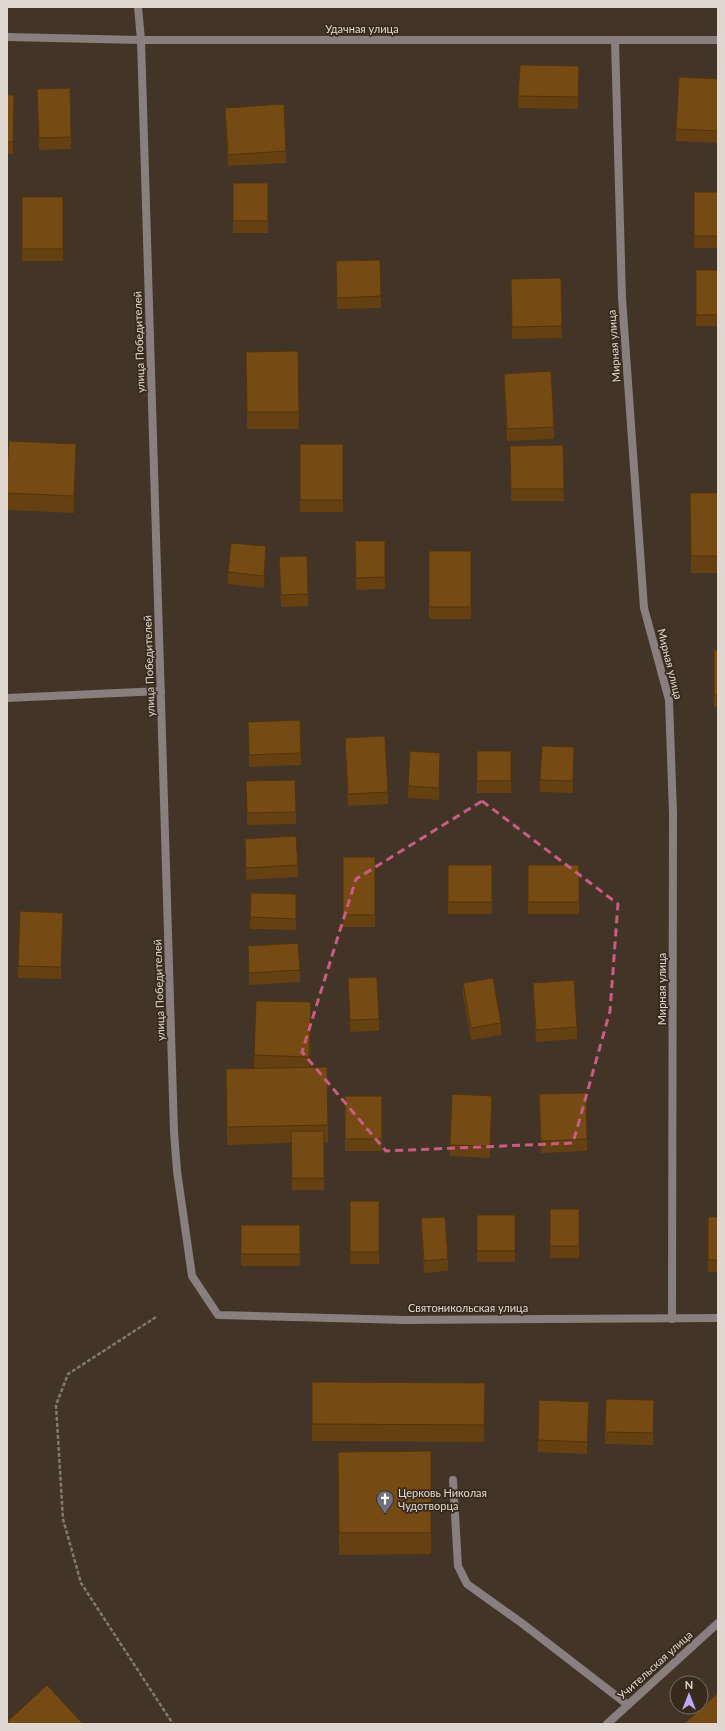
<svg xmlns="http://www.w3.org/2000/svg" width="725" height="1731" font-family="Lato,sans-serif">
<style>
.lines{fill:none;stroke-linecap:round;stroke-linejoin:round}
.path{stroke:#84796e;stroke-width:2.5;stroke-dasharray:4 2;stroke-linecap:butt}
.lane{stroke:#897f7e;stroke-width:8}
.street{stroke:#897f7e;stroke-width:8}
.wall{fill:#654010}
.shaded-wall{fill:#52340d}
.building{fill:#754a13;stroke:#52340d}
.marked{fill:none;stroke:#cc5b84;stroke-width:3;stroke-dasharray:8 5;stroke-linejoin:round}
.labels{text-anchor:middle;stroke-width:3.5;stroke-linejoin:round;paint-order:stroke}
.street-label{font-size:11px;fill:#e0d8d0;stroke:#372a1d}
.poi-label{font-size:11px;fill:#e0d8d0;stroke:#372a1d;text-anchor:start}
</style>
<rect width="100%" height="100%" fill="#423427"/>
<g class="lines">
<!-- path -->
<path class="path" d="M156 1317 68 1374 56 1405 63 1519 81 1583 173 1724"/>
<!-- lane -->
<path class="lane" d="M453 1480 458 1566 467 1584 523 1624 628 1705"/>
<!-- street -->
<g class="street">
<path d="M138 7 141 40 174 1132 177 1171 192 1276 218 1315 405 1320 718 1318"/>
<path d="M7 37 141 40H718"/>
<path d="M615 40 622 298 644 608 669 700 673 813 672 1319"/>
<path d="M7 698 161 691"/>
<path d="M607 1724 718 1623"/>
</g>
</g>
<!-- wall -->
<g class="wall">
<path d="M579 78 578 109 518 108V96Z"/>
<path d="M718 79V143L676 141V129Z"/>
<path d="M7 95 14 107 13 154H7Z"/>
<path d="M37 101 71 137V149L39 150Z"/>
<path d="M225 108 286 151V163L228 166 225 120Z"/>
<rect x="233" y="183" width="35" height="50"/>
<rect x="694" y="192" width="24" height="56"/>
<rect x="22" y="197" width="41" height="64"/>
<path d="M380 260 381 308 337 309 336 261Z"/>
<rect x="696" y="270" width="22" height="56"/>
<path d="M561 278 562 338 512 339 511 279Z"/>
<path d="M298 351 299 429H247L246 352Z"/>
<path d="M504 374 554 427V439L507 441 504 386Z"/>
<rect x="300" y="444" width="43" height="68"/>
<path d="M563 445 564 501H511L510 446Z"/>
<path d="M76 461 74 513 7 510V470Z"/>
<path d="M690 493H718V573H691Z"/>
<rect x="429" y="551" width="42" height="68"/>
<path d="M355 553 385 577V589L356 590Z"/>
<path d="M279 557 308 594V606L281 607Z"/>
<path d="M266 558 264 588 228 584V572Z"/>
<rect x="714" y="650" width="4" height="57"/>
<path d="M248 722 301 753V765L249 767Z"/>
<path d="M345 738 388 792V804L348 806 345 750Z"/>
<rect x="477" y="751" width="34" height="42"/>
<path d="M574 759 573 793 540 792V780Z"/>
<path d="M440 764 439 800 408 798V786Z"/>
<path d="M246 781 296 812V824L247 825Z"/>
<path d="M245 839 298 865V877L246 880 245 851Z"/>
<rect x="343" y="857" width="32" height="70"/>
<rect x="448" y="865" width="44" height="49"/>
<rect x="528" y="865" width="51" height="49"/>
<path d="M296 906V930L250 929V917Z"/>
<path d="M63 925 61 979 18 978V966Z"/>
<path d="M248 946 300 970V982L249 985Z"/>
<path d="M348 978 379 1019V1031L350 1032Z"/>
<path d="M463 983 501 1023V1035L471 1040 463 995Z"/>
<path d="M533 983 577 1027V1039L536 1042 533 995Z"/>
<path d="M311 1019 310 1068 328 1125V1142L324 1143V1190H292L291 1143 227 1145 226 1069H254V1055Z"/>
<path d="M539 1094 587 1139V1151L541 1153Z"/>
<rect x="345" y="1096" width="37" height="55"/>
<path d="M492 1108 490 1158 450 1156V1145Z"/>
<rect x="350" y="1201" width="29" height="63"/>
<rect x="550" y="1209" width="29" height="49"/>
<rect x="477" y="1215" width="38" height="47"/>
<rect x="708" y="1217" width="10" height="55"/>
<path d="M421 1218 448 1259V1271L424 1273 421 1230Z"/>
<rect x="241" y="1225" width="59" height="41"/>
<path d="M312 1382 485 1383 484 1442 312 1441Z"/>
<path d="M654 1411 653 1445 605 1444V1432Z"/>
<path d="M589 1414 587 1454 538 1452V1440Z"/>
<path d="M431 1451V1554L339 1555 338 1452Z"/>
</g>
<!-- shaded-wall -->
<g class="shaded-wall">
<path d="M14 95V107L13 154V142Z"/>
<path d="M76 444V461L74 513V496Z"/>
<path d="M266 546V558L264 588V576Z"/>
<path d="M574 747V759L573 793V781Z"/>
<path d="M440 753V764L439 800V788Z"/>
<path d="M63 913V925L61 979V967Z"/>
<path d="M311 1002V1019L309 1074V1057Z"/>
<path d="M492 1096V1108L490 1158V1146Z"/>
<path d="M589 1402V1414L587 1454V1442Z"/>
</g>
<!-- building -->
<g class="building">
<path d="M520 65 579 66 578 97 518 96Z"/>
<path d="M679 77 718 79V131L676 129Z"/>
<path d="M70 88 71 137 39 138 37 89Z"/>
<path d="M7 95H14L13 142H7Z"/>
<path d="M284 104 286 151 228 155 225 108Z"/>
<rect x="233" y="183" width="35" height="38"/>
<rect x="694" y="192" width="24" height="44"/>
<rect x="22" y="197" width="41" height="52"/>
<path d="M380 260 381 296 337 298 336 261Z"/>
<rect x="696" y="270" width="22" height="45"/>
<path d="M561 278 562 326 512 327 511 279Z"/>
<path d="M298 351 299 412H247L246 352Z"/>
<path d="M551 371 554 427 507 429 504 374Z"/>
<path d="M9 441 76 444 74 496 7 493V470Z"/>
<rect x="300" y="444" width="43" height="56"/>
<path d="M563 445 564 489H511L510 446Z"/>
<path d="M690 493H718V556H691Z"/>
<path d="M355 541H385V577L356 578Z"/>
<path d="M231 543 266 546 264 576 228 572Z"/>
<rect x="429" y="551" width="42" height="56"/>
<path d="M307 556 308 594 281 595 279 557Z"/>
<rect x="714" y="650" width="4" height="45"/>
<path d="M300 720 301 753 249 755 248 722Z"/>
<path d="M385 736 388 792 348 794 345 738Z"/>
<path d="M542 746 574 747 573 781 540 780Z"/>
<path d="M410 751 440 753 439 788 408 786Z"/>
<rect x="477" y="751" width="34" height="30"/>
<path d="M295 780 296 812 247 813 246 781Z"/>
<path d="M296 836 298 865 246 868 245 839Z"/>
<rect x="343" y="857" width="32" height="58"/>
<rect x="448" y="865" width="44" height="37"/>
<rect x="528" y="865" width="51" height="37"/>
<path d="M251 893 296 894V919L250 917Z"/>
<path d="M20 911 63 913 61 967 18 966Z"/>
<path d="M298 943 300 970 249 973 248 946Z"/>
<path d="M377 977 379 1019 350 1020 348 978Z"/>
<path d="M493 978 501 1023 471 1028 463 983Z"/>
<path d="M574 980 577 1027 536 1030 533 983Z"/>
<path d="M256 1001 311 1002 309 1057 254 1055Z"/>
<path d="M327 1067 328 1125 227 1127 226 1069Z"/>
<path d="M586 1093 587 1139 541 1141 539 1094Z"/>
<path d="M452 1094 492 1096 490 1146 450 1145Z"/>
<rect x="345" y="1096" width="37" height="43"/>
<path d="M291 1131H324V1178H292Z"/>
<rect x="350" y="1201" width="29" height="51"/>
<rect x="550" y="1209" width="29" height="37"/>
<rect x="477" y="1215" width="38" height="36"/>
<path d="M445 1217 448 1259 424 1261 421 1218Z"/>
<rect x="708" y="1217" width="10" height="43"/>
<rect x="241" y="1225" width="59" height="29"/>
<path d="M312 1382 485 1383 484 1425 312 1424Z"/>
<path d="M606 1399 654 1400 653 1433 605 1432Z"/>
<path d="M539 1400 589 1402 587 1442 538 1440Z"/>
<path d="M431 1451V1533H339L338 1452Z"/>
<path d="M47 1685 83 1724H8L7 1722Z"/>
<path d="M718 1693V1724H684Z"/>
</g>
<!-- marked area -->
<path class="marked" d="M482 801 618 904 610 1011 573 1143 386 1151 302 1052 356 879Z"/>
<!-- icons -->
<defs>
<g id="church-pin" transform="scale(0.9)"><path d="M0 17L-7.5 6A9.5 9.5 0 1 1 7.5 6Z" fill="#6b7280" stroke="#372a1d"/><path d="M-1.2-6h2.4v3.5h3.3v2.4h-3.3V6h-2.4V-.1h-3.3v-2.4h3.3Z" fill="#fff"/></g>
</defs>
<g fill-rule="evenodd">
<use href="#church-pin" x="385" y="1499"/>
</g>
<g class="labels">
<!-- street labels -->
<g class="street-label">
<text x="362" y="33">Удачная улица</text>
<text transform="translate(139 342) rotate(-92)" y="4">улица Победителей</text>
<text transform="translate(614 346) rotate(-94)" y="4">Мирная улица</text>
<text transform="translate(670 664) rotate(76)" y="4">Мирная улица</text>
<text transform="translate(149 666) rotate(-92)" y="4">улица Победителей</text>
<text transform="translate(662 989) rotate(-90)" y="4">Мирная улица</text>
<text transform="translate(159 990) rotate(-92)" y="4">улица Победителей</text>
<text x="468" y="1312">Святоникольская улица</text>
<text transform="translate(655 1665) rotate(-42)" y="4">Учительская улица</text>
</g>
<!-- poi labels -->
<g class="poi-label">
<text x="398" y="1497">Церковь Николая<tspan x="398" dy="13">Чудотворца</tspan></text>
</g>
</g>
<!-- border -->
<rect width="725" height="1731" fill="none" stroke="#e0d8d0" stroke-width="16"/>
<!-- north arrow -->
<g transform="translate(689 1695)"><circle r="19" fill="#372a1d" stroke="#7b7065"/>
<path d="M0-3L7 15L0 10L-7 15Z" fill="#bbaaf6"/>
<text y="-6" font-size="11" font-weight="bold" text-anchor="middle" fill="#e0d8d0">N</text>
</g>
</svg>
